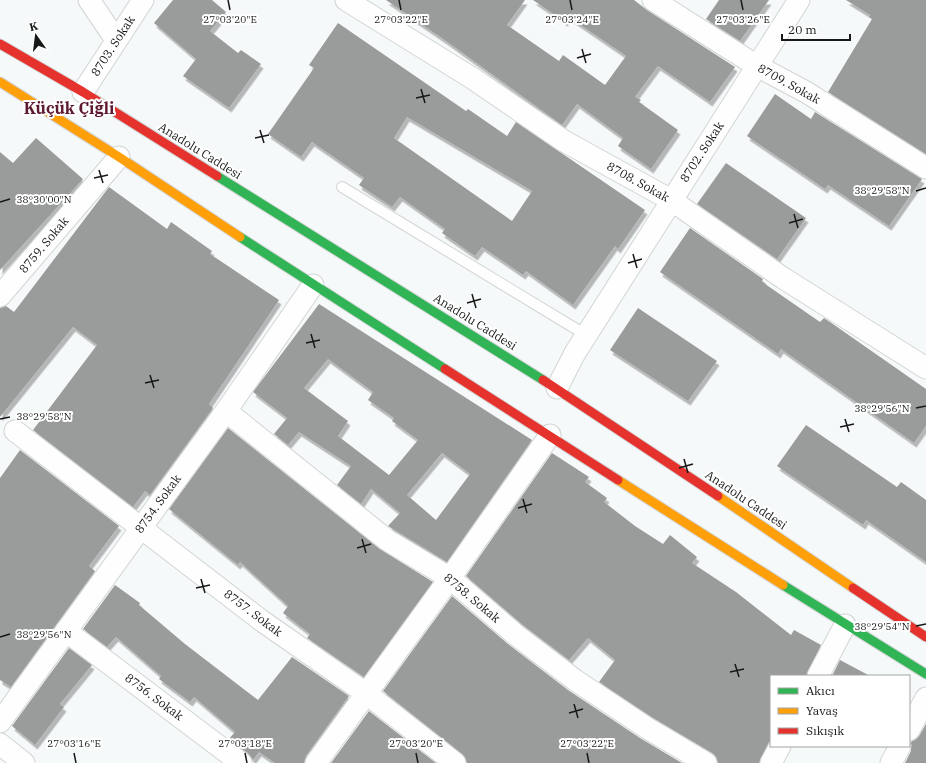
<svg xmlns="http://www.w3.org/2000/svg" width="926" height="763" font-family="'IBM Plex Serif',serif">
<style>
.building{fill:#9a9c9c;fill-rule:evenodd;filter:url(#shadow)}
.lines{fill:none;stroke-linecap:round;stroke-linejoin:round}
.lane-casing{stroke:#d3d5d5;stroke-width:12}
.street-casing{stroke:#d3d5d5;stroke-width:23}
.fast-casing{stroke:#d3d5d5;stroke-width:11}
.slow-casing{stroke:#d3d5d5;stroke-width:11}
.jam-casing{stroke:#d3d5d5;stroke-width:11}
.lane{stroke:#fefefe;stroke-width:10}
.street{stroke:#fefefe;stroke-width:21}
.fast{stroke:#30b455;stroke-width:9}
.slow{stroke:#ff9f0a;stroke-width:9}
.jam{stroke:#e5322d;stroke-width:9}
.ticks{fill:none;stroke:#171919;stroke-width:1.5}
.labels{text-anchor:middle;stroke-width:4;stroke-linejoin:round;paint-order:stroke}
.street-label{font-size:12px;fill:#171919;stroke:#fff}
.district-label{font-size:16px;font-weight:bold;fill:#5d1931;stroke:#fff}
.ticks-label{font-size:10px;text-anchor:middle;fill:#171919;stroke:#fff;stroke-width:4;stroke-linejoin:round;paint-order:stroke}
</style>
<defs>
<filter id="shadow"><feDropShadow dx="2.5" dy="4.5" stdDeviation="0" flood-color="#0004"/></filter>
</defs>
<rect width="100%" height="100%" fill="#f6f9f9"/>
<!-- building -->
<g class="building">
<path d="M173 0H212L226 12 210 31 238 53 241 50 261 64 229 108 183 76 196 59 154 23Z"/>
<path d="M386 0H525L507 25 559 61 563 55 605 85 626 56 569 17 565 22 533 0H634L647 10 735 67 710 102 658 66 635 97 641 100 639 102 678 130 651 169 618 146 623 138 577 104 562 125 446 41Z"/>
<path d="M719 0H769L740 41 706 19Z"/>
<path d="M846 0H926V154L828 92 872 19 869 17 870 15Z"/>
<path d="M338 23 466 111 468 109 507 136 516 122 645 210 618 249 615 246 573 305 526 271 523 275 482 247 475 256 442 233 445 229 400 197 392 207 359 185 364 178 312 142 301 157 268 134 314 68 309 65ZM407 117 532 191 512 221 394 138Z"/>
<path d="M775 94 811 119 815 112 922 179 889 226 828 185 825 189 747 136Z"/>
<path d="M36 138 83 179 0 270V152L13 163Z"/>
<path d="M726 163 806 218 777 259 697 204Z"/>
<path d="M109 187 167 229 171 222 212 251 210 254 279 300 209 404 213 408 150 495 145 491 133 507 33 430 97 345 73 327 0 417V308L6 306 14 312Z"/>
<path d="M690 228 763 279 762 281 768 286 820 322 824 318 830 322 926 389V426L914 443 781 349 778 354 660 272Z"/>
<path d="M319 304 532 440 447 562 388 526 400 513 371 489 361 504 337 485 351 466 299 432 288 445 274 434 287 418 253 392ZM328 359 373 392 368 400 394 418 392 421 418 440 389 475 338 436 348 421 304 388ZM442 453 470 474 436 520 407 495Z"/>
<path d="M638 308 717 361 688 401 610 350Z"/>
<path d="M806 425 897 487 901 482 926 500V562L866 520 863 525 777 466Z"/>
<path d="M228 428 380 549 433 582 364 677 307 638 310 634 283 613 288 606 240 562 238 565 169 509Z"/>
<path d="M20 450 119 526 89 566 95 571 11 687 0 680V478Z"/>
<path d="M552 453 589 477 585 482 607 498 604 502 635 526 663 544 670 535 697 557 692 563 736 592 791 635 794 630 821 645 806 676H771V739L759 763H718L716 757 712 753 653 718 599 682 615 660 588 638 569 660 524 626 466 576Z"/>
<path d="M115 585 140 603 139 605 185 644 258 700 292 657 349 696 306 756 304 763H275L259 752 253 760 248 753 229 739 235 732 194 697 190 702 159 679 161 676 116 637 107 647 83 629Z"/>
<path d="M452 596 508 644 568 690 640 738 682 763H467L462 754 383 691Z"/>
<path d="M69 648 92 665 60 704 64 707 35 745 12 726Z"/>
<path d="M840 660 870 676H832Z"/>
<path d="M369 711 436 763H331Z"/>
<path d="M926 724V763H905L911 751V742L919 736Z"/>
</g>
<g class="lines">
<!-- lane casing -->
<g class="lane-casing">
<path id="lane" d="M342 187 586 335"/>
</g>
<!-- street casing -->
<g class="street-casing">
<g id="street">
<path d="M89 0 116 40"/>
<path d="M346 0 472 78 564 141 671 200 783 278 926 368"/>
<path d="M653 0 757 66 806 92 926 168"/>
<path d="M83 92 143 0"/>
<path d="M0 296 119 157"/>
<path d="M557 388 575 353 799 0"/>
<path d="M226 411 387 540 450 578 516 635 575 680 647 728 706 763"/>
<path d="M15 431 262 621 367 694 455 763"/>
<path d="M66 631 241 763"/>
<path d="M818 676 845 625"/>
<path d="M0 722 226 411 313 285"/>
<path d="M909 730 926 698"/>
<path d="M0 744 24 763"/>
<path d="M316 763 450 578 550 435"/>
<path d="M771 763 780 746"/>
<path d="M891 763 900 746"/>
</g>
</g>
<!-- fast casing -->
<g class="fast-casing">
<g id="fast">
<path d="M217 176 543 380"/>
<path d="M240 237 445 369"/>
<path d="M783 585 926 674"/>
</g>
</g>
<!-- slow casing -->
<g class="slow-casing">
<g id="slow">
<path d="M0 82 119 157 240 237"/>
<path d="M618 480 783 585"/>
<path d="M718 496 853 588"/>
</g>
</g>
<!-- jam casing -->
<g class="jam-casing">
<g id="jam">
<path d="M0 44 83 92 217 176"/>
<path d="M445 369 618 480"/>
<path d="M543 380 718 496"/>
<path d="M853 588 926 637"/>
</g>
</g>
<!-- lane -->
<use href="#lane" class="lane"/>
<!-- street -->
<use href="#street" class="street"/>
<!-- fast -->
<use href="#fast" class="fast"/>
<!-- slow -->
<use href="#slow" class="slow"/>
<!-- jam -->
<use href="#jam" class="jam"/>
</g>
<!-- ticks -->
<path class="ticks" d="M228 0 230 10M399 0 401 10M570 0 572 10M741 0 743 10M582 49 586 63M577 58 591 54M421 89 425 103M416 98 430 95M260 130 264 143M255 138 269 135M99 170 103 183M94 178 108 175M916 191 926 188M0 202 10 199M794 214 798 228M789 223 803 219M633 254 637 268M628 263 642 259M472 294 476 308M467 303 481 299M311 334 315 348M306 343 320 340M150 375 154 388M145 383 159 380M916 408 926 406M0 419 10 417M845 419 849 432M840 427 854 424M684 459 688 473M679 468 693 464M523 499 527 513M518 508 532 504M362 539 366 553M357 548 371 544M201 579 205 593M196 588 210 585M916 626 926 624M0 637 10 634M735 664 739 677M730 672 744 669M574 704 578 718M569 713 583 709M74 753 76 763M245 753 247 763M416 753 418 763M587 753 589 763"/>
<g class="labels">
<!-- street labels -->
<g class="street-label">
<text transform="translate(113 46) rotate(-57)" y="4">8703. Sokak</text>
<text transform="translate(789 84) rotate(29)" y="4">8709. Sokak</text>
<text transform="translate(200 151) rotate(32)" y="4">Anadolu Caddesi</text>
<text transform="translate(702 152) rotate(-57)" y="4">8702. Sokak</text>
<text transform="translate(638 182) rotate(29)" y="4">8708. Sokak</text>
<text transform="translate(44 245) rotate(-50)" y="4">8759. Sokak</text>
<text transform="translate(475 322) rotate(32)" y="4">Anadolu Caddesi</text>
<text transform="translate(746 500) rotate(34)" y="4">Anadolu Caddesi</text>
<text transform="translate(158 504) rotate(-54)" y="4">8754. Sokak</text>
<text transform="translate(472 598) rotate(40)" y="4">8758. Sokak</text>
<text transform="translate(253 613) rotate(37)" y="4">8757. Sokak</text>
<text transform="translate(154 697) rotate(37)" y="4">8756. Sokak</text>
</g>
<!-- district labels -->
<g class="district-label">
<text x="69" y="114">Küçük Çiğli</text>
</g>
</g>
<g class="ticks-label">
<text x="743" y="23">27°03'26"E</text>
<text x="230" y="23">27°03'20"E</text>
<text x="401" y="23">27°03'22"E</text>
<text x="572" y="23">27°03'24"E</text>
<text x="882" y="194">38°29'58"N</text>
<text x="44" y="203">38°30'00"N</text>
<text x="882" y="412">38°29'56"N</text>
<text x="44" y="420">38°29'58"N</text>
<text x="882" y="630">38°29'54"N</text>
<text x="44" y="638">38°29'56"N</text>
<text x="74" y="747">27°03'16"E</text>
<text x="245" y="747">27°03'18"E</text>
<text x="416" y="747">27°03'20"E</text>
<text x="587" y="747">27°03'22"E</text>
</g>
<!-- legend -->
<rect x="770" y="675" width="140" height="72" fill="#ffffff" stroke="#a2a3a3"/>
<rect x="778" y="688" width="20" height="6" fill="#30b455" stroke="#a2a3a3"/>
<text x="806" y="695" font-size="12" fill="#171919">Akıcı</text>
<rect x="778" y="708" width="20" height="6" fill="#ff9f0a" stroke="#a2a3a3"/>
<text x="806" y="715" font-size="12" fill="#171919">Yavaş</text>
<rect x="778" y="728" width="20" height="6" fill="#e5322d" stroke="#a2a3a3"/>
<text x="806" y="735" font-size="12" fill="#171919">Sıkışık</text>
<!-- north arrow -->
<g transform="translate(36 36) rotate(346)" stroke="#ffffff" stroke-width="3" paint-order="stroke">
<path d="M0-3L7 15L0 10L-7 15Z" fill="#171919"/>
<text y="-6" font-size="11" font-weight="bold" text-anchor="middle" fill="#171919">K</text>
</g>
<!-- scale -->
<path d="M782 34v6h68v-6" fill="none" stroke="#171919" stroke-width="2"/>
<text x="788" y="34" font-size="12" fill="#171919" stroke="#ffffff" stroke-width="3" paint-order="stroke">20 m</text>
</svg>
